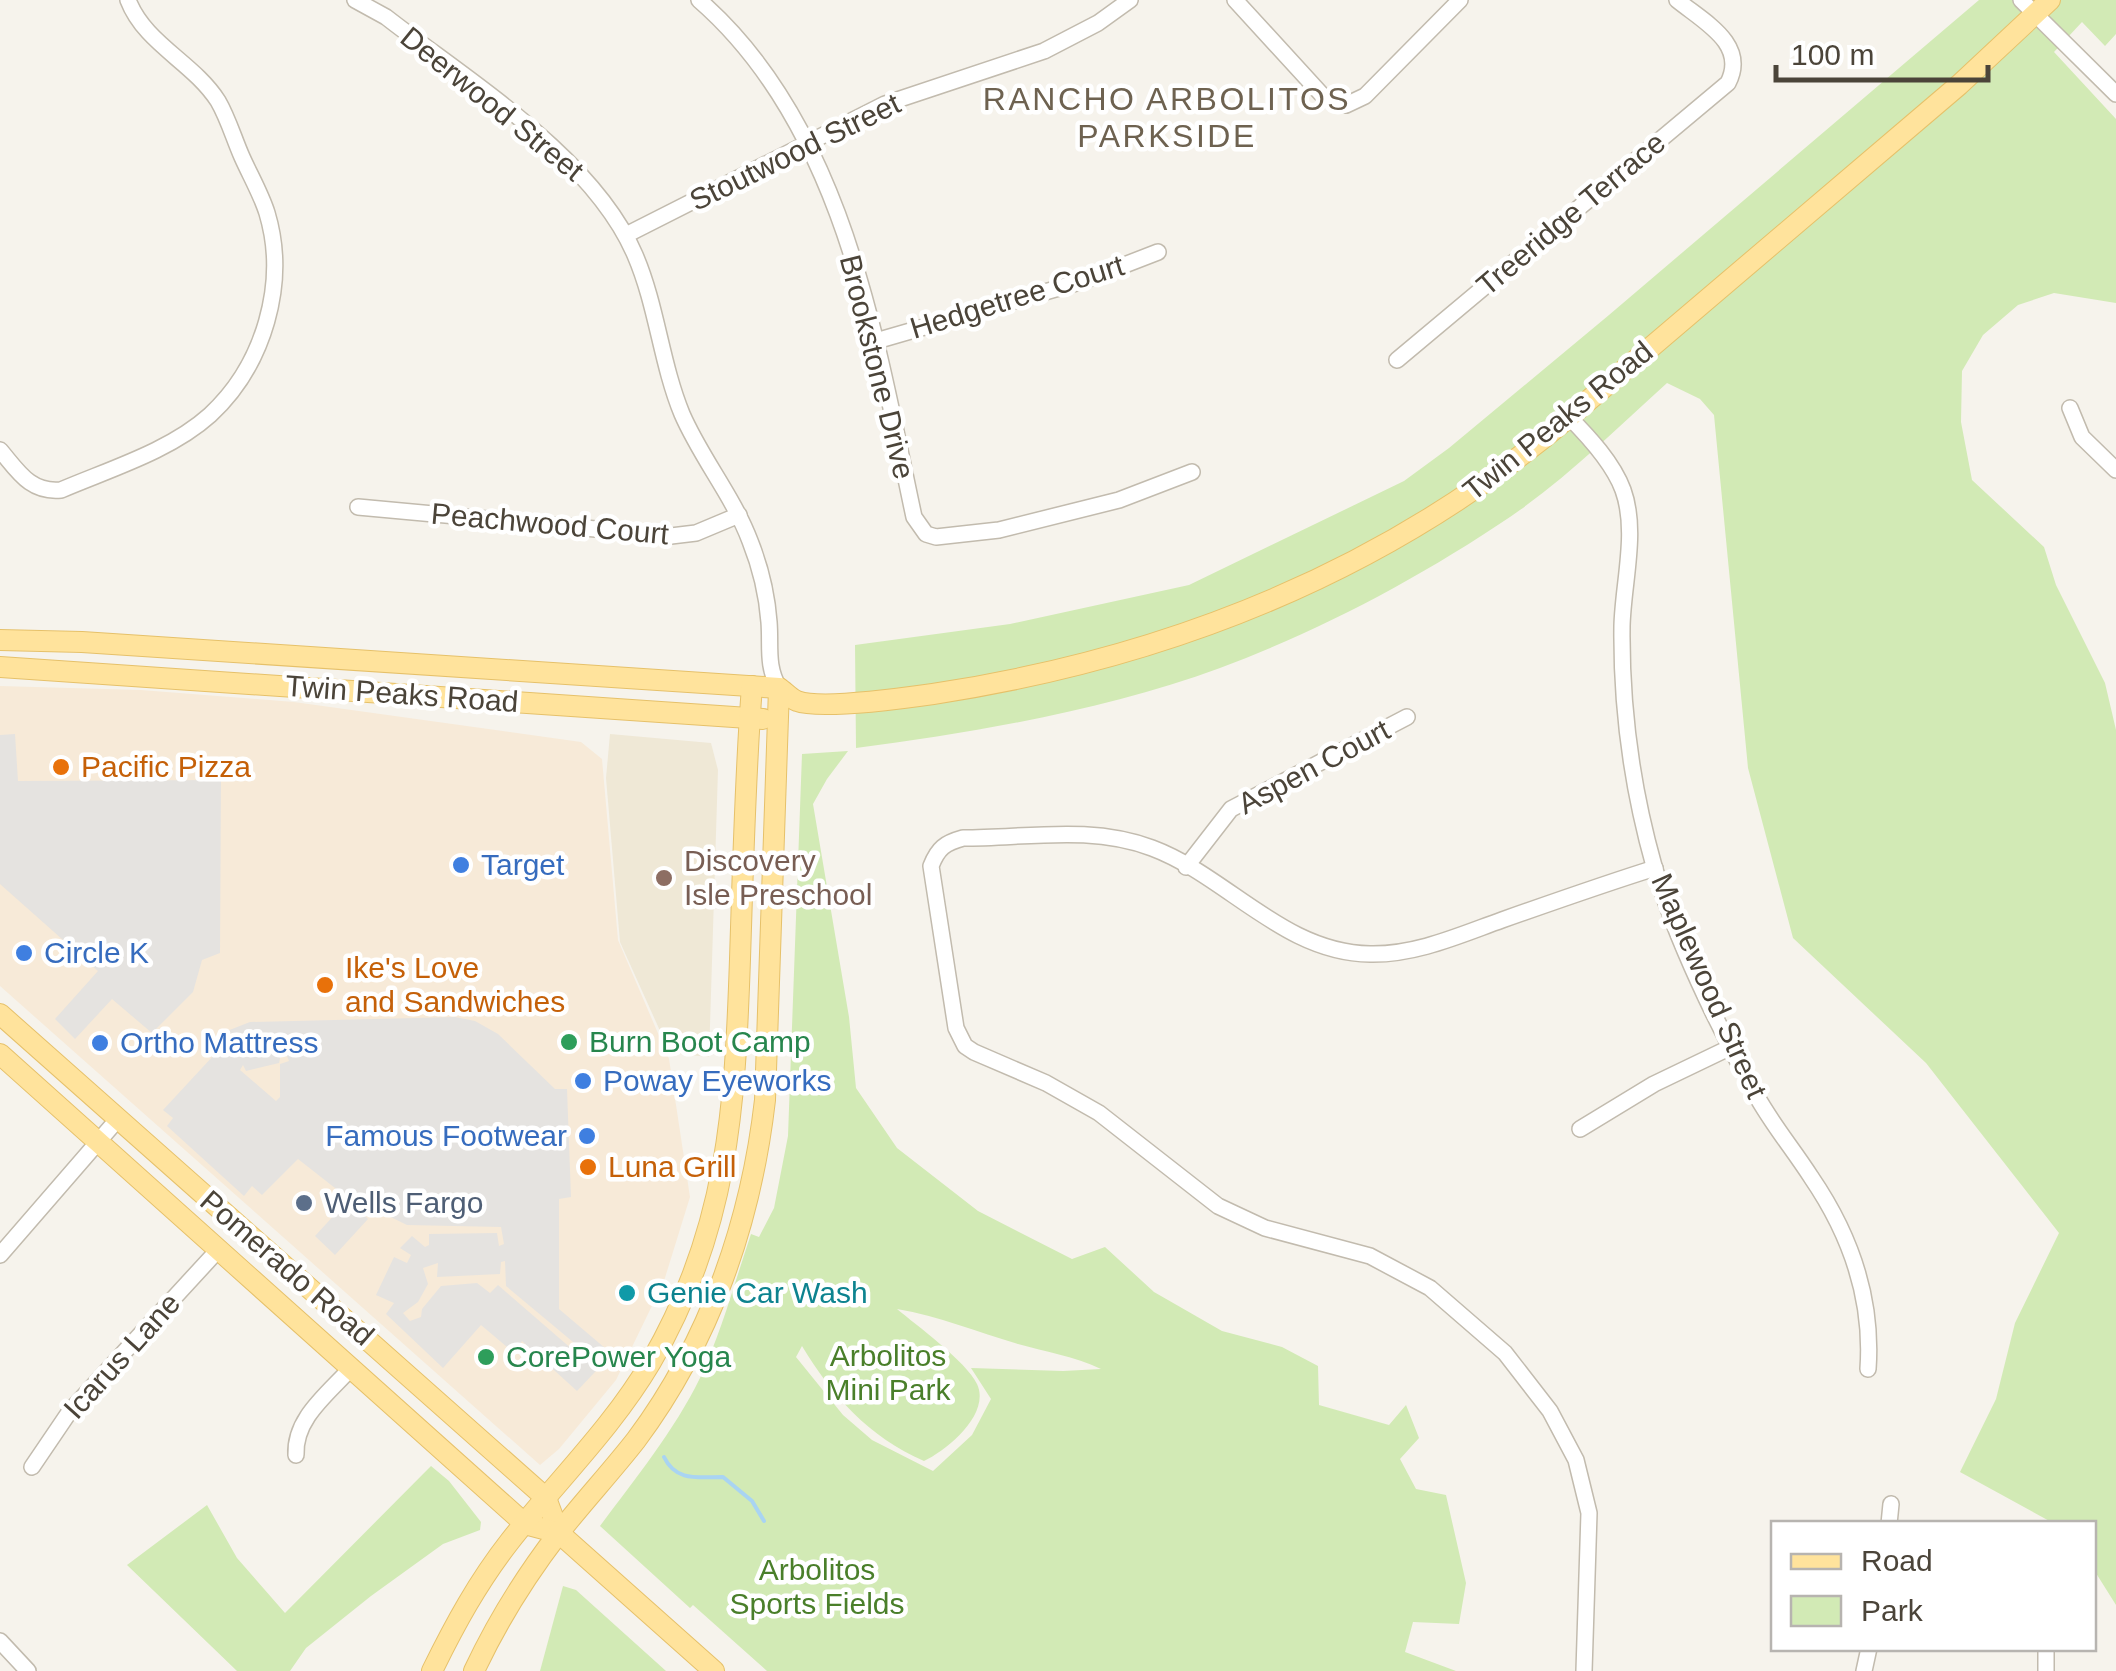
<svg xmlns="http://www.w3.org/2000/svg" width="2116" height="1671" font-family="Helvetica,sans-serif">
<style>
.commercial{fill:#f7ead8}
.education{fill:#efe8d6}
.green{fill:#d2eab5;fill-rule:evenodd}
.parking{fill:#e5e3e0;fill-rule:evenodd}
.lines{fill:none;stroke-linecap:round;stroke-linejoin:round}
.stream{stroke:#a9d4f2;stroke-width:4}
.minor-casing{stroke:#c2bbae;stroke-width:18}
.major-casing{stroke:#e6c16a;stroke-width:22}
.minor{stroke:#fff;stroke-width:15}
.major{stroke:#ffe39c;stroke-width:20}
.food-dot{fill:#e8710a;stroke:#fff;stroke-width:4}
.shop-dot{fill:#3f7fe0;stroke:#fff;stroke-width:4}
.education-dot{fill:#8d6e63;stroke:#fff;stroke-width:4}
.leisure-dot{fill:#2e9e5b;stroke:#fff;stroke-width:4}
.service-dot{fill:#5c6f8a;stroke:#fff;stroke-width:4}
.culture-dot{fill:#0f9aa8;stroke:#fff;stroke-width:4}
.labels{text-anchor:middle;stroke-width:9;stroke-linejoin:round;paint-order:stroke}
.street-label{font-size:30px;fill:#4b4439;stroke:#fff}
.food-label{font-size:30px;fill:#c56008;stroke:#fff;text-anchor:start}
.education-label{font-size:30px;fill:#785e54;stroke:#fff;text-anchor:start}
.shop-label{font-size:30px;fill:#366cbe;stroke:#fff;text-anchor:start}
.leisure-label{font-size:30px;fill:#27864d;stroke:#fff;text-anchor:start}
.service-label{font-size:30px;fill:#4e5e75;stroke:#fff;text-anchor:start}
.culture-label{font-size:30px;fill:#0d838f;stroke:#fff;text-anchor:start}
.park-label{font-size:30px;fill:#4a7f2a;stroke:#fff}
.neighbourhood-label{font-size:32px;letter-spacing:2.5px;fill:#6e6250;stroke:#fff}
</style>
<rect width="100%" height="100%" fill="#f6f3ec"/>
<!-- commercial -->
<path class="commercial" d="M0 686 141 690 294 702 581 742 602 759 618 940 669 1059 690 1197 664 1281 616 1380 559 1449 540 1465 0 986Z"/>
<!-- education -->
<path class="education" d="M610 734 711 743 718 770 709 1057 670 1053 620 942 606 778Z"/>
<!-- green -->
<g class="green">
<path d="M1979 0H2116V34L2105 46 2082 22 2054 52 2116 119V303L2054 293 2018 305 1983 335 1962 371 1961 422 1972 480 2044 547 2056 585 2105 683 2116 730V1605L2094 1570V1524L2053 1523 1960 1472 1996 1399 2015 1323 2059 1233 1926 1063 1793 938 1748 768 1714 415 1700 399 1667 383C1616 429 1567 478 1510 517 1421 577 1322 630 1220 668 1105 710 978 732 856 748L855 645 1010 624 1189 585 1404 481 1449 448 1609 315Z"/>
<path d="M848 751 827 779 813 804 849 1017 856 1088 897 1148 978 1211 1072 1259 1105 1247 1154 1292 1222 1331 1282 1347 1318 1366 1319 1405 1389 1425 1406 1405 1419 1438 1400 1459 1416 1489 1446 1495 1466 1583 1459 1624 1413 1622 1405 1652 1456 1671H767L693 1605 690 1608 600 1526C635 1479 674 1431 700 1378 722 1331 735 1281 751 1234L759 1237 774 1208 788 1136 802 754ZM897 1309C939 1316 977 1332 1018 1344 1046 1352 1074 1356 1101 1369L1063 1371 971 1368 991 1399 972 1435 933 1471 872 1440 843 1415 796 1357 802 1346C832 1396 869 1437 924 1461 947 1450 991 1414 977 1384 966 1361 916 1325 897 1309Z"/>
<path d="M431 1466 449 1481 481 1522 480 1530 443 1544 371 1596 306 1648 290 1671H237L127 1565 207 1505 237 1558 285 1613Z"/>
<path d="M563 1586 576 1590 666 1671H540Z"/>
</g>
<!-- parking -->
<g class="parking">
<path d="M15 734 18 781 221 780 220 953 202 960 193 992 152 1033 112 999 75 1039 55 1019 98 971 0 884V735Z"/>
<path d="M455 1017 475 1021 498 1034 555 1089H567L571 1197 559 1199V1309L612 1354 577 1391 522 1341 514 1353 481 1325 443 1368 386 1314 394 1303 376 1295 394 1257 407 1263 411 1255 400 1248 412 1236 425 1247 429 1245V1234L497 1233 499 1246 504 1244 501 1227 407 1225 366 1205 360 1211 368 1219 335 1255 315 1236 349 1199 298 1159 262 1195 252 1186 244 1196 167 1126 173 1118 163 1110 214 1055 209 1047 227 1031 250 1022ZM281 1054 287 1056 289 1061 280 1064V1097L276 1101 240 1070 243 1065 246 1071 279 1063ZM505 1261 506 1286 579 1347 566 1363 564 1361 573 1350 498 1285 490 1293 477 1283 441 1286 422 1309 421 1317 410 1321 403 1313 418 1302 428 1284 423 1268 438 1263 437 1277 500 1274 501 1262Z"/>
</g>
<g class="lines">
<!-- stream -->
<path class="stream" d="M664 1457C676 1482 698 1477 723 1477L752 1501 764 1521"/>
<!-- minor casing -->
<g class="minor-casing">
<g id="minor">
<path d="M355 0 386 17C468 81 593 157 635 255 657 306 661 363 682 414 701 458 733 496 750 541 760 566 767 595 769 622 771 647 766 665 779 688"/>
<path d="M699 0C844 126 876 340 914 517L926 534 936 537 999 530 1119 500 1192 472"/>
<path d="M1235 0 1323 96 1346 105 1365 96 1460 0"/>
<path d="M2021 0 2116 94"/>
<path d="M626 235 885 104 1044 51 1098 23 1130 0"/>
<path d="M876 341 1083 281 1158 252"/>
<path d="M1397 360 1728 83C1748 44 1704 22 1677 0"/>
<path d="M2070 408 2082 437 2116 470"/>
<path d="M1569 417C1589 437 1613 463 1623 490 1638 531 1623 583 1622 626 1621 708 1632 788 1654 866 1675 938 1719 1029 1756 1095 1772 1124 1793 1149 1811 1177 1850 1234 1873 1299 1868 1369"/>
<path d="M0 450C18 471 30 493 61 490 110 469 170 451 210 415 264 365 288 283 267 213 261 194 250 175 242 157 234 139 228 118 218 101 193 62 145 44 128 0"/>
<path d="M358 507 671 536 696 533 739 515"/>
<path d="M1186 867 1231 809 1407 717"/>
<path d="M1580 1129 1654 1084 1731 1047"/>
<path d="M0 1255 117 1120"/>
<path d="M296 1455C294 1418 329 1393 352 1367"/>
<path d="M32 1467 70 1411 218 1250"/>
<path d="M1889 1524 1891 1504"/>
<path d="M0 1641 28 1671"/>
<path d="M1584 1671 1589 1513 1576 1460 1550 1411 1505 1353 1430 1288 1370 1256 1265 1228 1218 1206 1099 1113 1046 1083 974 1052 965 1046 956 1028 931 866C938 848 945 843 963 838 1027 838 1091 825 1152 848 1227 876 1284 953 1370 954 1416 955 1460 935 1502 920 1553 902 1604 884 1655 868"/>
<path d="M1864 1671 1869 1648"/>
<path d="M2046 1671V1648"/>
</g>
</g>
<!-- major casing -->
<g class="major-casing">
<g id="major">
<path d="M0 640 82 642 779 688C784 691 791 699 797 701 821 710 905 698 933 694 1169 658 1386 572 1569 417L1959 85 2050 0"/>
<path d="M0 667 763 719"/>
<path d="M0 1014 546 1498 559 1533"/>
<path d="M0 1054 525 1524 559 1533 714 1671"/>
<path d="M432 1671C455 1624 478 1582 510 1541 557 1481 612 1428 651 1362 728 1230 735 1108 740 959 743 868 745 777 752 686"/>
<path d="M474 1671C497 1622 525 1577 558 1534 583 1502 611 1472 636 1440 710 1341 751 1222 765 1100L779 688"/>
</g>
</g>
<!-- minor -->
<use href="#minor" class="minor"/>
<!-- major -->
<use href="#major" class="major"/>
</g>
<!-- markers -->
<g class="food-dot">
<circle cx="61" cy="767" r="10"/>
<circle cx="325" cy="985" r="10"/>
<circle cx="588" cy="1167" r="10"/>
</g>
<g class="shop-dot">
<circle cx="461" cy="865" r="10"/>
<circle cx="24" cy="953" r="10"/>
<circle cx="100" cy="1043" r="10"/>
<circle cx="583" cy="1081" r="10"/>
<circle cx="587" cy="1136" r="10"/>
</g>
<circle class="education-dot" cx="664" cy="878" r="10"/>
<g class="leisure-dot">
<circle cx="569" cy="1042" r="10"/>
<circle cx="486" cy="1357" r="10"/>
</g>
<circle class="service-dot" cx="304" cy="1203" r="10"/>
<circle class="culture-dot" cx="627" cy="1293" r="10"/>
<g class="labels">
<!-- street labels -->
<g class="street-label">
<text transform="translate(492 104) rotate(39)" y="10">Deerwood Street</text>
<text transform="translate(795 152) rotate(-26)" y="10">Stoutwood Street</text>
<text transform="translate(1571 214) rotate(-40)" y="10">Treeridge Terrace</text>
<text transform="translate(1017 297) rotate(-17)" y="10">Hedgetree Court</text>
<text transform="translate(877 367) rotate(76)" y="10">Brookstone Drive</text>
<text transform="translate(1558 421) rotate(-39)" y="10">Twin Peaks Road</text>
<text transform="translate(550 524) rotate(5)" y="10">Peachwood Court</text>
<text transform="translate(402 694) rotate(4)" y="10">Twin Peaks Road</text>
<text transform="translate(1314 767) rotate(-28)" y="10">Aspen Court</text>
<text transform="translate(1709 986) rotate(66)" y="10">Maplewood Street</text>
<text transform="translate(287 1268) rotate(41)" y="10">Pomerado Road</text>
<text transform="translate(122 1356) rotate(-48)" y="10">Icarus Lane</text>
</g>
<!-- food labels -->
<g class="food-label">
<text x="81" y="777">Pacific Pizza</text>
<text x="345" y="978">Ike's Love<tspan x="345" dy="34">and Sandwiches</tspan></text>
<text x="608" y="1177">Luna Grill</text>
</g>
<!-- education labels -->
<g class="education-label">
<text x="684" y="871">Discovery<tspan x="684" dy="34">Isle Preschool</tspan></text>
</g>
<!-- shop labels -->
<g class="shop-label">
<text x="481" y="875">Target</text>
<text x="44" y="963">Circle K</text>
<text x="120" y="1053">Ortho Mattress</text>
<text x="603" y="1091">Poway Eyeworks</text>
<text x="567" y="1146" text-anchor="end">Famous Footwear</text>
</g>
<!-- leisure labels -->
<g class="leisure-label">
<text x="589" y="1052">Burn Boot Camp</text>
<text x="506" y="1367">CorePower Yoga</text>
</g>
<!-- service labels -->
<g class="service-label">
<text x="324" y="1213">Wells Fargo</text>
</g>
<!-- culture labels -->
<g class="culture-label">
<text x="647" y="1303">Genie Car Wash</text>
</g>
<!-- park labels -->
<g class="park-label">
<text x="888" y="1366">Arbolitos<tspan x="888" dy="34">Mini Park</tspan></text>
<text x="817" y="1580">Arbolitos<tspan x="817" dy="34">Sports Fields</tspan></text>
</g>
<!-- neighbourhood labels -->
<g class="neighbourhood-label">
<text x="1167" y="110">RANCHO ARBOLITOS<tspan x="1167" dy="37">PARKSIDE</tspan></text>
</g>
</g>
<!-- legend -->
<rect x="1771" y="1521" width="325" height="130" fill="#ffffff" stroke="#b7b4b0" stroke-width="2.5"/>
<rect x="1791" y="1554" width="50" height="15" fill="#ffe39c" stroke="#b7b4b0" stroke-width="2.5"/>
<text x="1861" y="1571" font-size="30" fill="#4b4439">Road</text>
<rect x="1791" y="1596" width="50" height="30" fill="#d2eab5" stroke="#b7b4b0" stroke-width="2.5"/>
<text x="1861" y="1621" font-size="30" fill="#4b4439">Park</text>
<!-- scale -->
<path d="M1776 65v15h212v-15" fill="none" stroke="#4b4439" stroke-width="5"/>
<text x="1791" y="65" font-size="30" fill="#4b4439" stroke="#ffffff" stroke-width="8" paint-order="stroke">100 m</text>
</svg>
